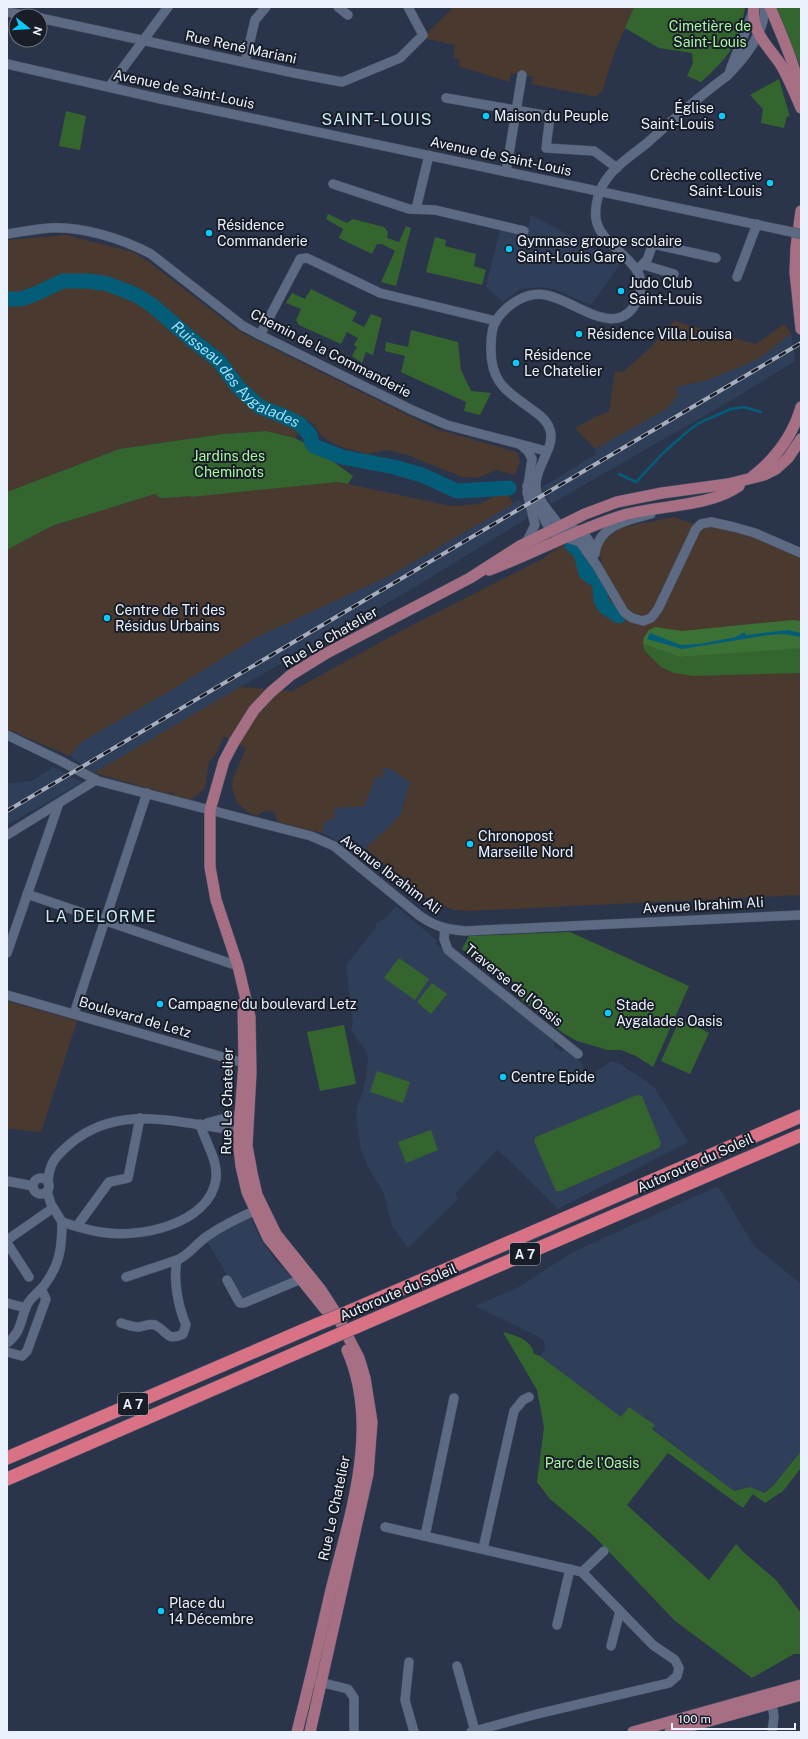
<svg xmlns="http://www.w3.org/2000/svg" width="808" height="1739" font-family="'Public Sans',sans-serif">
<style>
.built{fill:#303f59}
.industrial{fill:#4a392e}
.green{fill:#34652e}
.forest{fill:#3c7136}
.water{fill:#045d78}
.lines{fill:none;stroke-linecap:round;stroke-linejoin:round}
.stream{stroke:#045d78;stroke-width:2.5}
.river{stroke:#045d78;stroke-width:15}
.minor-casing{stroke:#4a5365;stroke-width:10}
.major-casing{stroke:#4a5365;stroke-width:12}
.highway-casing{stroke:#4a5365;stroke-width:14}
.minor{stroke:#5d6a83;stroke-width:9}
.major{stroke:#a76f84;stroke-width:11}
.highway{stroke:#d97285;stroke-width:13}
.rail-casing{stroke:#a6aebd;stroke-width:4}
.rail{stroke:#181d27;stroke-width:2.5;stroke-dasharray:8;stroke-linecap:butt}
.minor-bridge-casing{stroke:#4a5365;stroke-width:10;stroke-linecap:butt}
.highway-bridge-casing{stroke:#4a5365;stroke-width:14;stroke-linecap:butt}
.minor-bridge{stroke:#5d6a83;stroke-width:9}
.highway-bridge{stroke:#d97285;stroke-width:13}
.poi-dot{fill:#0ccafa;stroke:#181d27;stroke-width:1.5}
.labels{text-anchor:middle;stroke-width:4;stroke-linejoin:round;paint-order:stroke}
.shield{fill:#181d27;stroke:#acb1bd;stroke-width:1}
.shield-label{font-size:13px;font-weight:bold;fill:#ebf1fd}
.park-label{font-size:14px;fill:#aaf6a1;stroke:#181d27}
.street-label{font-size:14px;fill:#ebf1fd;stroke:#181d27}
.poi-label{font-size:14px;fill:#ebf1fd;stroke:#181d27;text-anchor:start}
.water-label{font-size:15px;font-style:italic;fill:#99dffd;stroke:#181d27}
.quarter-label{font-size:16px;letter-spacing:1px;fill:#c9ebf8;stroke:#181d27}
</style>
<rect width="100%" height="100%" fill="#2a354b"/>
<!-- built -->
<g class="built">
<path d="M531 215 615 260 620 264 591 305 554 289 542 287 520 289 503 302 486 287 500 230 526 236Z"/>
<path d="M791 333 795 361 735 398 551 504 541 488 596 454 595 449 666 409 653 391 695 383 737 368 764 355Z"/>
<path d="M520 500 529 517 405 593 240 687 94 773 70 756 178 601 473 522Z"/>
<path d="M53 767 82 782 7 825V783L32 781Z"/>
<path d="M389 767 410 782 401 814 384 832 356 857 333 838 322 833 325 820 334 808 364 805 376 776 383 779V768Z"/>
<path d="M396 906 437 941 435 943 437 945 554 1041V1047L560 1051 565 1050 583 1064 584 1074 595 1077 596 1071 612 1061 620 1064 654 1087 688 1142 558 1209 510 1161 497 1150 455 1194 458 1199 408 1248 392 1226 384 1193 368 1167 361 1150 356 1116 357 1107 362 1094 366 1078 368 1058 366 1051 353 1033 351 1028 353 1024 346 965 375 929 376 923 386 918Z"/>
<path d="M718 1186 754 1246 801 1284V1451L774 1485 764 1491V1494L750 1487 734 1491 652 1428 654 1425 629 1407 621 1418 540 1356 545 1350 544 1341 539 1337 475 1306 519 1287 573 1252Z"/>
<path d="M250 1217 261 1240 276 1261 292 1278 242 1301 207 1241Z"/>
</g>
<!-- industrial -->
<g class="industrial">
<path d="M453 7H634L614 54 602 92 597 95V97L531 84 533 77 511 73 509 82 458 66 460 60 453 57 455 45 423 38Z"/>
<path d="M66 235 133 252 149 262 236 329 254 339 436 429 517 452 520 462 515 475 496 470 478 478 462 477 407 455 387 450 366 454 338 446 323 437 312 423 297 414 261 400 244 384 224 355 153 300 117 281 88 276 60 278 19 294 7 292V240Z"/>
<path d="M65 286 108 290 146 306 216 363 237 390 259 409 283 419 301 430 295 438 266 431 223 434 119 449 7 492V306L29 302Z"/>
<path d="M674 321 756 344 784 324 791 333 764 355 754 361 707 380 676 387 678 396 666 409 595 449 575 428 597 416 609 412 615 371 623 372 652 346Z"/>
<path d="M338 482 451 506 480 504 506 490 513 504 391 575 257 637 168 692 81 742 70 756 7 729V550L52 526 155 494 165 498Z"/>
<path d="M674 517 692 523 749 535 801 558V895L470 911 454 910 433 902 422 895 365 848 384 832 401 814 410 782 389 768H383V779L376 776 364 806 334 808 335 818H333L331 820H325L322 833 278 822 274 812 266 810 257 816 249 813 237 803 232 787 233 778 246 748 224 736 216 754 209 762 205 788 191 800 173 795 174 793 170 792 169 794 94 773 240 687 292 691 399 632 542 559 559 547 568 544 584 573 602 562 599 552 602 543 620 528Z"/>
<path d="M7 1001 77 1021 41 1132 7 1129Z"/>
</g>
<!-- green -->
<g class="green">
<path d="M634 7H748L745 8C738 45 729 57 701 82L687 76 693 63 692 53 659 48 625 28Z"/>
<path d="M776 7H801V67L785 32 786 31Z"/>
<path d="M779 79 790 117 787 116 784 128 761 123 763 109 750 95Z"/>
<path d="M66 111 86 116 80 150 59 146Z"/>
<path d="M328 214 347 223 353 219 384 227 388 232 387 238 399 242 406 226 411 228 396 286 381 282 395 251 382 244H377L372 254 339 238 343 229 326 219Z"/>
<path d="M435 237 446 240 445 246 476 254 474 266 486 270 482 285 426 272Z"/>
<path d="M311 289 357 312 352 321 364 327 371 314 382 318 373 355 366 352 362 363 352 356 357 347 354 345 358 338 347 332 341 344 299 325 296 320 301 309 286 303 292 293 305 299Z"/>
<path d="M411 330 458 342 461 370 471 391 491 393 480 415 464 411 466 402 401 372 405 356 385 351 386 342 408 347Z"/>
<path d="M266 431 295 438 316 449 353 476 348 484 338 482 191 497 190 496 165 498H160L155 494 52 526 7 550V492L119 449 223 434Z"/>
<path d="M643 644 680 657 798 647 801 648V673L694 676 674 673 661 667 645 651Z"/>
<path d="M570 932 689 986 653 1067 636 1056 621 1050H608L577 1041 563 1033 515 994 514 991 517 986 511 980H499L462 949 469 936Z"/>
<path d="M399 958 429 979 415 1000 384 978Z"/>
<path d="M432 983 447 994 431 1014 417 1002Z"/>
<path d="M680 1019 709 1033 690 1074 661 1061Z"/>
<path d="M344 1025 356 1084 320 1091 307 1032Z"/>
<path d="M377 1071 410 1082 403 1103 370 1092Z"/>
<path d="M637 1095 642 1096 661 1143 659 1148 561 1191H556L534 1141 536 1137Z"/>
<path d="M431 1130 438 1150 406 1163 398 1142Z"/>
<path d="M503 1332C517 1336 531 1339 534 1354L540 1356 621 1417 629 1407 655 1425 652 1429 734 1491 750 1487 764 1493 774 1485 801 1451V1468L783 1491 765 1503 753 1494 743 1508 668 1453 627 1505 709 1580 736 1544 741 1549V1550L776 1580 801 1613V1654H794L752 1678 675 1621 594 1536 550 1499 537 1482 544 1427 537 1390Z"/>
</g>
<!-- forest -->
<path class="forest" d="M793 620 801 621V648L680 657 643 644 644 637 649 630 655 627 682 631Z"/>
<!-- water -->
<path class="water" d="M788 630 801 633V637L784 634 769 635 682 649 647 639 650 633 681 645 699 644 736 637 744 632 746 635Z"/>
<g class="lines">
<!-- stream -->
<path class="stream" d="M619 474 636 482 663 453 687 432 699 423 731 409 744 407 761 412"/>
<!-- river -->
<g class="river">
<path id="s1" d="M7 299H21L35 294 63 281H89L108 284 136 295 152 305 191 339 218 360 239 388 260 407 281 415 300 424 310 435 311 441 314 446 342 457 394 467 422 475 457 491 509 488"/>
<path d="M572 545 581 553 586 573 591 577 599 580 601 600 605 607 619 616"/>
</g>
<!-- minor casing -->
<g class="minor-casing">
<g id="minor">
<path d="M338 7 348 15"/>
<path d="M7 12 30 16"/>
<path d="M40 18 294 73 342 82 400 58 423 35 408 7"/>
<path d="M245 62 255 20 266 7"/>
<path d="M7 64 161 99 787 231"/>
<path d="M730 70 753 12"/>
<path d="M109 87 168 7"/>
<path d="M446 98 550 116 546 148 594 151 617 168"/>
<path d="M506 172 522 75"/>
<path d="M333 184 409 209 435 210 524 231"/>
<path d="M416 209 429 155"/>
<path d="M7 234C21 232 36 229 50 228 82 226 123 239 151 254L243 326 260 335 412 410 447 425 546 451"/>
<path d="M644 265 674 274"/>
<path d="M637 270 647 260 653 244 716 258"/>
<path d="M737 277 757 224"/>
<path d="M260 335 298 263 300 259 307 258 380 293 496 321"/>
<path d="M521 445 528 451 532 459 527 492 535 525 526 543"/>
<path d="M527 486 550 530 563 537 580 542 597 566 624 612 632 618 643 621 651 618 658 609 696 529 701 524 711 522 734 527 755 533 801 553"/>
<path d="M559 525C583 531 586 531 595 554"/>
<path d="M563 537C562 533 561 528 558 524 551 513 537 500 536 488 534 468 556 447 550 430 548 422 540 415 534 411 507 391 490 384 491 346 491 337 492 326 497 319 508 304 527 291 546 295 575 300 621 345 639 296 652 261 601 250 596 219 595 211 597 199 600 191 608 170 631 156 647 143 673 120 699 96 727 76 746 57 764 34 765 7"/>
<path d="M595 553C599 525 628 520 651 514"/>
<path d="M7 735 61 761 98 781 311 836 334 846 420 916C436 927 446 929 465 931L801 915"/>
<path d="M7 835 96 780"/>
<path d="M27 894 238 966"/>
<path d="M445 929 444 939 448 950 578 1054"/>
<path d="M7 953 59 803"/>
<path d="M7 995 244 1063 247 1067"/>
<path d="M74 1014 147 793"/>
<path d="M207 1123 233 1116 246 1117"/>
<circle cx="41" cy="1186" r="8"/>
<path d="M7 1181 33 1186"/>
<path d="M48 1183C49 1162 56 1156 71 1143 123 1100 185 1126 244 1131"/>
<path d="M47 1191 51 1204 62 1222"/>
<path d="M62 1222C74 1226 87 1230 100 1232 138 1239 209 1225 216 1179 218 1159 205 1142 200 1124"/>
<path d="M77 1226 109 1182 128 1178 140 1118"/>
<path d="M7 1240 53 1208"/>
<path d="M7 1243 29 1277"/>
<path d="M126 1277 177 1260"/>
<path d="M227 1280 238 1300 240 1303H244L301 1279"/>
<path d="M7 1303 26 1308"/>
<path d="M121 1323C127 1325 133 1327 139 1327 145 1326 150 1323 155 1325 168 1331 166 1342 183 1334L186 1325C178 1306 173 1280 177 1260 189 1255 195 1245 206 1237 223 1225 242 1216 261 1208"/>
<path d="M7 1343C22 1332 20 1320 27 1305 31 1297 38 1293 43 1287 60 1265 62 1248 62 1222"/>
<path d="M7 1352 22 1356 27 1351 46 1299 41 1289"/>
<path d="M385 1527 582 1572 604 1551"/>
<path d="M425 1536 454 1398"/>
<path d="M483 1549 514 1411 523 1400 529 1397"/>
<path d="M557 1625 570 1569"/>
<path d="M611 1646 620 1611"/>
<path d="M409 1662 405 1700 414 1732"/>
<path d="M457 1666 475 1731"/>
<path d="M315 1681 348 1689 354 1698V1732"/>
<path d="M772 1704 774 1717 772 1732"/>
<path d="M471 1732 537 1714 669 1683 677 1676 679 1668 675 1660 653 1645 582 1572"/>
</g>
</g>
<!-- major casing -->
<g class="major-casing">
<g id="major">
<path d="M754 7C750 31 769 47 781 65 789 79 795 94 801 108"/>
<path d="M770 7C782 36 796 66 801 97"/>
<path d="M801 211 796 247 795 272 801 329"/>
<path d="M753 476C776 458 793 435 801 407"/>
<path d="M489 570C535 553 577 529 624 515 660 505 709 507 739 486"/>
<path d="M243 1003 244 1063 239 1130V1148L241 1166 247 1192 268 1238 325 1309"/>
<path d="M297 1732C309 1685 320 1638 331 1590 350 1514 381 1427 347 1350"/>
<path d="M310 1732 368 1474 372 1422 365 1378 359 1358 334 1310 321 1290 276 1234 257 1195 252 1173 247 1146 251 1073 250 1017 238 966 216 900 210 867V810L224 761 234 742 254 710 271 692 291 675 325 654 470 578 520 546 585 514 617 502 662 493 728 484 764 475 776 469 788 458 801 439"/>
<path d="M633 1732 801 1685"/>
<path d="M670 1732 801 1695"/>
</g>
</g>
<!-- highway casing -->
<g class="highway-casing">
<g id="highway">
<path d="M348 1312 801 1116"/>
<path d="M356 1327 801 1135"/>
<path d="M7 1458 318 1324"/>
<path d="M7 1479 326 1340"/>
</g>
</g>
<!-- minor -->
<use href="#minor" class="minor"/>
<!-- major -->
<use href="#major" class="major"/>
<!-- highway -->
<use href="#highway" class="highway"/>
<!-- rail casing -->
<g class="rail-casing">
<path id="rail" d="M7 811 801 343"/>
</g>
<!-- rail -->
<use href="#rail" class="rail"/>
<!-- minor-bridge casing -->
<g class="minor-bridge-casing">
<path id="minor-bridge" d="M787 231 801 234"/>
</g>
<!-- highway-bridge casing -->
<g class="highway-bridge-casing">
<g id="highway-bridge">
<path d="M318 1324 348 1312"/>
<path d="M326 1340 356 1327"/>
</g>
</g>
<!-- minor-bridge -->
<use href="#minor-bridge" class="minor-bridge"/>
<!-- highway-bridge -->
<use href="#highway-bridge" class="highway-bridge"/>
</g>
<!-- markers -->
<g class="poi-dot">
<circle cx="486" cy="116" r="4"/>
<circle cx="722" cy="116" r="4"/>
<circle cx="770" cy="183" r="4"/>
<circle cx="209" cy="233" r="4"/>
<circle cx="509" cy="249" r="4"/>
<circle cx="621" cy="291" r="4"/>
<circle cx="579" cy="334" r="4"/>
<circle cx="516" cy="363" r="4"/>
<circle cx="107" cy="618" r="4"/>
<circle cx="470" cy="844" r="4"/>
<circle cx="160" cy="1004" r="4"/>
<circle cx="608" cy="1013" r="4"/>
<circle cx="503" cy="1077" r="4"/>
<circle cx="161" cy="1611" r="4"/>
</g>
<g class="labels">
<!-- shield labels -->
<g class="shield">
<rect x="510" y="1243" width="30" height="22" rx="3"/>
<rect x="118" y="1393" width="30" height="22" rx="3"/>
</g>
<g class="shield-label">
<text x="525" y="1259">A 7</text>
<text x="133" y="1409">A 7</text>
</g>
<!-- park labels -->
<g class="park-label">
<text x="710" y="31">Cimetière de<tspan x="710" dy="16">Saint-Louis</tspan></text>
<text x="229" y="461">Jardins des<tspan x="229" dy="16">Cheminots</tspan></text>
<text x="592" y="1468">Parc de l'Oasis</text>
</g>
<!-- street labels -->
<g class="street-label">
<text transform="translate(241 47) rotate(12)" y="5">Rue René Mariani</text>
<text transform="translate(184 89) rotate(12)" y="5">Avenue de Saint-Louis</text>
<text transform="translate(501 156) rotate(12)" y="5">Avenue de Saint-Louis</text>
<text transform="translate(331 353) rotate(27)" y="5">Chemin de la Commanderie</text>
<text transform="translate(330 637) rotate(-30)" y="5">Rue Le Chatelier</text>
<text transform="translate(391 874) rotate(37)" y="5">Avenue Ibrahim Ali</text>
<text transform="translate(703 905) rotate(-3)" y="5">Avenue Ibrahim Ali</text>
<text transform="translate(514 985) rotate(39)" y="5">Traverse de l'Oasis</text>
<text transform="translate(135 1017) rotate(16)" y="5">Boulevard de Letz</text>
<text transform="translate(227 1101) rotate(-89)" y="5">Rue Le Chatelier</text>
<text transform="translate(695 1163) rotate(-24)" y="5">Autoroute du Soleil</text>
<text transform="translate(398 1292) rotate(-23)" y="5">Autoroute du Soleil</text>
<text transform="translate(334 1508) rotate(-78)" y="5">Rue Le Chatelier</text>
</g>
<!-- poi labels -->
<g class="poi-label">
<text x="714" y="113" text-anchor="end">Église<tspan x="714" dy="16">Saint-Louis</tspan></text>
<text x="494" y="121">Maison du Peuple</text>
<text x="762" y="180" text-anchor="end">Crèche collective<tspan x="762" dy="16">Saint-Louis</tspan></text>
<text x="217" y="230">Résidence<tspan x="217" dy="16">Commanderie</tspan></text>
<text x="517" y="246">Gymnase groupe scolaire<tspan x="517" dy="16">Saint-Louis Gare</tspan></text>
<text x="629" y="288">Judo Club<tspan x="629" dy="16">Saint-Louis</tspan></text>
<text x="587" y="339">Résidence Villa Louisa</text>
<text x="524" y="360">Résidence<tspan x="524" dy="16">Le Chatelier</tspan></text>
<text x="115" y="615">Centre de Tri des<tspan x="115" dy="16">Résidus Urbains</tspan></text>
<text x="478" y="841">Chronopost<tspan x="478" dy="16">Marseille Nord</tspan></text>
<text x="168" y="1009">Campagne du boulevard Letz</text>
<text x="616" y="1010">Stade<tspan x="616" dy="16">Aygalades Oasis</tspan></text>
<text x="511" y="1082">Centre Epide</text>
<text x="169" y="1608">Place du<tspan x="169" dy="16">14 Décembre</tspan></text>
</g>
<!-- water labels -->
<g class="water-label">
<text dy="5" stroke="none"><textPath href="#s1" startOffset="264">Ruisseau des Aygalades</textPath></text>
</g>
<!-- quarter labels -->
<g class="quarter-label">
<text x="377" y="125">SAINT-LOUIS</text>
<text x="101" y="922">LA DELORME</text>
</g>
</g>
<!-- border -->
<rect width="808" height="1739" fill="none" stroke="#ebf1fd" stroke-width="16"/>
<!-- north arrow -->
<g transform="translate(28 28) rotate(107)"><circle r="19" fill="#181d27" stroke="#6c727d"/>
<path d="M0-3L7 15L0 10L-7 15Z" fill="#0ccafa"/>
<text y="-6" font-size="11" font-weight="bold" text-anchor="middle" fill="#ebf1fd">N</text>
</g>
<!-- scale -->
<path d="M672 1723v6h123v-6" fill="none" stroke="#ebf1fd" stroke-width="2"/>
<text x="678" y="1723" font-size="12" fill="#ebf1fd" stroke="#181d27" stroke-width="3" paint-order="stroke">100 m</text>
</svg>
